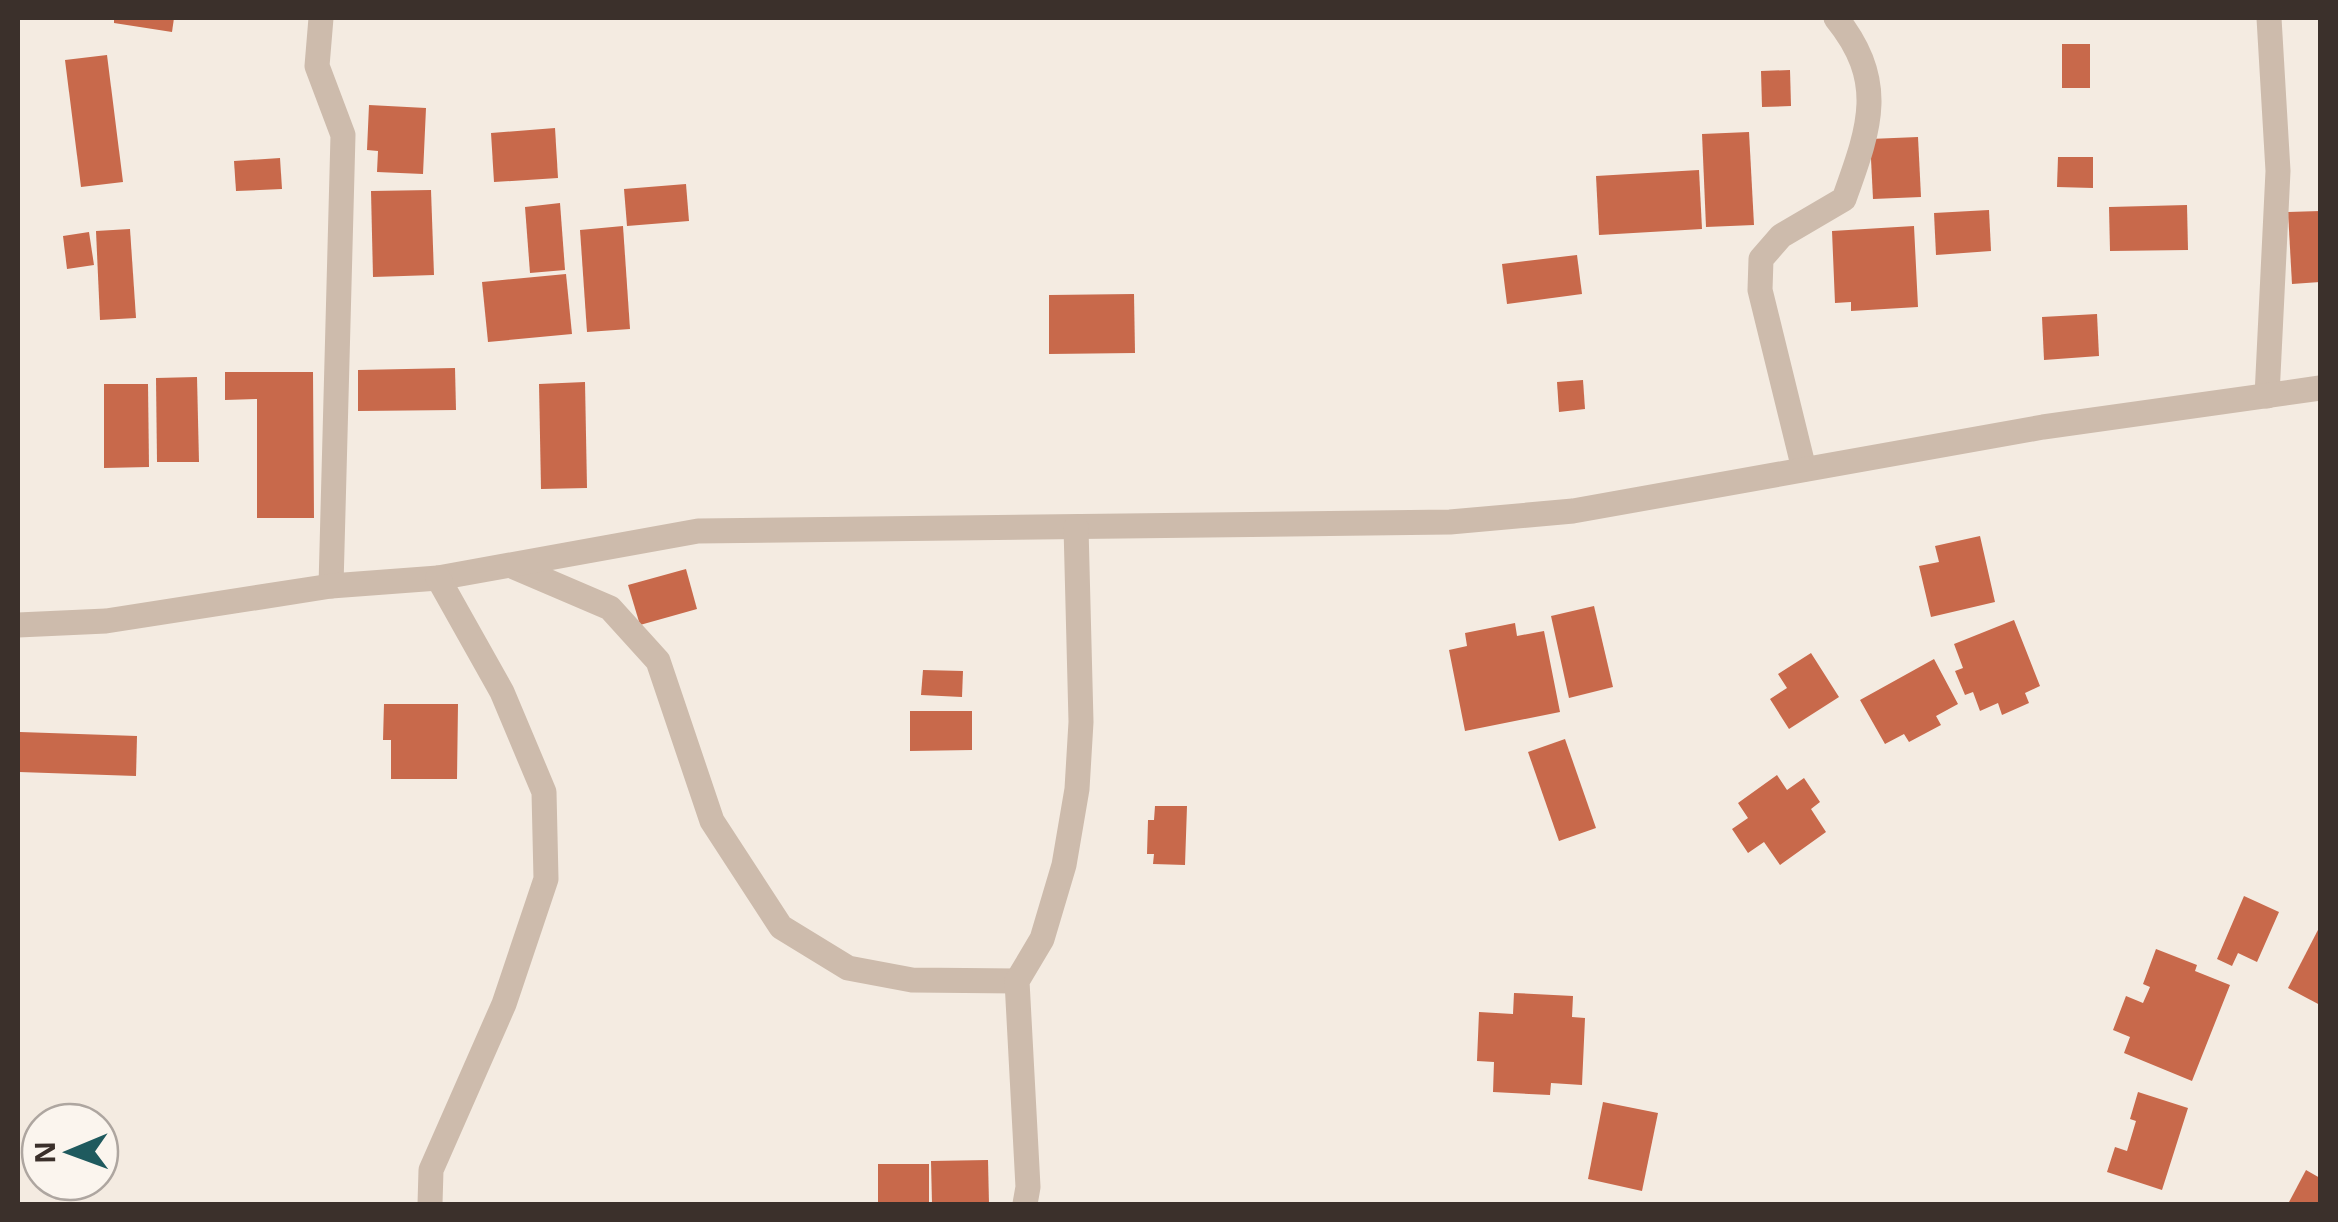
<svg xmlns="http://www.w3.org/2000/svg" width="2338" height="1222" font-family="'Open Sans',sans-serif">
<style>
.building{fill:#c8694b}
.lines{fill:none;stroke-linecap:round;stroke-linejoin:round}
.minor{stroke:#cdbbac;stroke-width:25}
</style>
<rect width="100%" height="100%" fill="#f4ebe1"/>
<!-- building -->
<g class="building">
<path d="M114 18H174L172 32 114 23Z"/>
<rect x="2062" y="44" width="28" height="44"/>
<path d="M107 55 123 182 81 187 65 60Z"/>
<path d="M1790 70 1791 106 1762 107 1761 71Z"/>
<path d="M369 105 426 108 423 174 377 172 378 151 367 150Z"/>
<path d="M555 128 558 178 494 182 491 133Z"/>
<path d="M1749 132 1754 225 1706 227 1702 134Z"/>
<path d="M1918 137 1921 197 1873 199 1870 139Z"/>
<path d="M2058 157H2093V188L2057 187Z"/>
<path d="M280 158 282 189 236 191 234 161Z"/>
<path d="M1699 170 1702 229 1599 235 1596 176Z"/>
<path d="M686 184 689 221 627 226 624 189Z"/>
<path d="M431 190 434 275 373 277 371 191Z"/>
<path d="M560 203 565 270 530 273 525 207Z"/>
<path d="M2187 205 2188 250 2110 251 2109 207Z"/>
<path d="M1989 210 1991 251 1936 255 1934 213Z"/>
<path d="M2320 211V282L2292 284 2288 212Z"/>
<path d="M623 226 630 329 587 332 580 230Z"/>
<path d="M1914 226 1918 307 1851 311V302L1835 303 1832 231Z"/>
<path d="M130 229 136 318 100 320 96 231Z"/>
<path d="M89 232 94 265 67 269 63 236Z"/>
<path d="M1577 255 1582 294 1507 304 1502 264Z"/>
<path d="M566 274 572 334 488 342 482 282Z"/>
<path d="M1134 294 1135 353 1049 354V295Z"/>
<path d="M2097 314 2099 356 2044 360 2042 317Z"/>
<path d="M455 368 456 410 358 411V370Z"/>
<path d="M225 372H313L314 518H257V399L225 400Z"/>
<path d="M197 377 199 462H157L156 378Z"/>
<path d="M1583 380 1585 409 1559 412 1557 382Z"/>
<path d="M585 382 587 488 541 489 539 384Z"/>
<path d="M104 384H148L149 467 104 468Z"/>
<path d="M1980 536 1995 602 1931 617 1919 566 1939 562 1935 546Z"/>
<path d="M686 569 697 609 640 625 628 585Z"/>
<path d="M1594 606 1613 687 1569 698 1551 616Z"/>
<path d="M2014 620 2040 686 2025 693 2029 703 2002 715 1998 703 1980 711 1973 692 1965 695 1955 671 1963 668 1954 644Z"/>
<path d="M1515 623 1517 636 1544 631 1560 712 1465 731 1449 650 1467 646 1465 633Z"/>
<path d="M1811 653 1839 697 1789 729 1770 699 1787 688 1778 674Z"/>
<path d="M1934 659 1958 704 1936 716 1941 725 1909 742 1904 734 1885 744 1860 700Z"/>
<path d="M923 670 963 671 962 697 921 695Z"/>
<path d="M384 704H458L457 779H391V740H383Z"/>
<path d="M910 711H972V750L910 751Z"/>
<path d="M20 732 137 736 136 776 19 772Z"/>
<path d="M1565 739 1596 828 1559 841 1528 752Z"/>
<path d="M1777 775 1787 790 1804 778 1820 802 1811 809 1826 832 1780 865 1764 842 1748 853 1732 829 1748 818 1738 803Z"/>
<path d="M1155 806H1187L1185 865 1153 864 1154 854H1147L1148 820H1154Z"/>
<path d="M2244 896 2279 912 2257 962 2238 953 2232 966 2217 959Z"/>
<path d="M2320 926V1005L2288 988Z"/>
<path d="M2156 949 2197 965 2195 971 2230 985 2192 1081 2124 1053 2130 1037 2113 1030 2126 996 2143 1003 2150 987 2143 984Z"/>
<path d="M1514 993 1573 996 1572 1017 1585 1018 1582 1085 1551 1083 1550 1095 1493 1092 1494 1062 1477 1061 1479 1012 1513 1014Z"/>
<path d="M2138 1092 2188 1108 2162 1190 2107 1172 2115 1147 2127 1151 2136 1121 2130 1119Z"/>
<path d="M1603 1102 1658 1113 1642 1191 1588 1179Z"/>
<path d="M988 1160 989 1204H932L931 1161Z"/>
<rect x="878" y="1164" width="51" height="40"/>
<path d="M2306 1170 2320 1178V1204H2288Z"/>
</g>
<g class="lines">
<!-- minor -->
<g class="minor">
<path d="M321 18 317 66 343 135 331 586"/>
<path d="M2267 396 2278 171 2269 18"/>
<path d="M1804 469 1760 290 1761 259 1781 236 1844 199C1869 129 1888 82 1836 18"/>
<path d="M512 566 610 608 658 661 712 821 781 927 848 968 912 980 1017 981"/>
<path d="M18 625 106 621 331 586 438 578 698 531 1450 522 1573 511 2043 427 2320 388"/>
<path d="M430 1204 431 1170 504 1004 546 879 544 792 502 692 438 578"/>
<path d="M1025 1204 1028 1187 1017 981 1042 939 1064 865 1077 789 1081 722 1076 527"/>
</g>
</g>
<!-- border -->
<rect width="2338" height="1222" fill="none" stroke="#3b302b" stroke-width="40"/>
<!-- north arrow -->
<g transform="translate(70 1152) rotate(269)"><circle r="48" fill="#fbf5ee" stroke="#aea6a0" stroke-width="2.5"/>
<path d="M0-8L18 38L0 25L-18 38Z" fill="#1f5a5e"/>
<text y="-15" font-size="28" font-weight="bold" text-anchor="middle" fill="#3b302b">N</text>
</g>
</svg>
